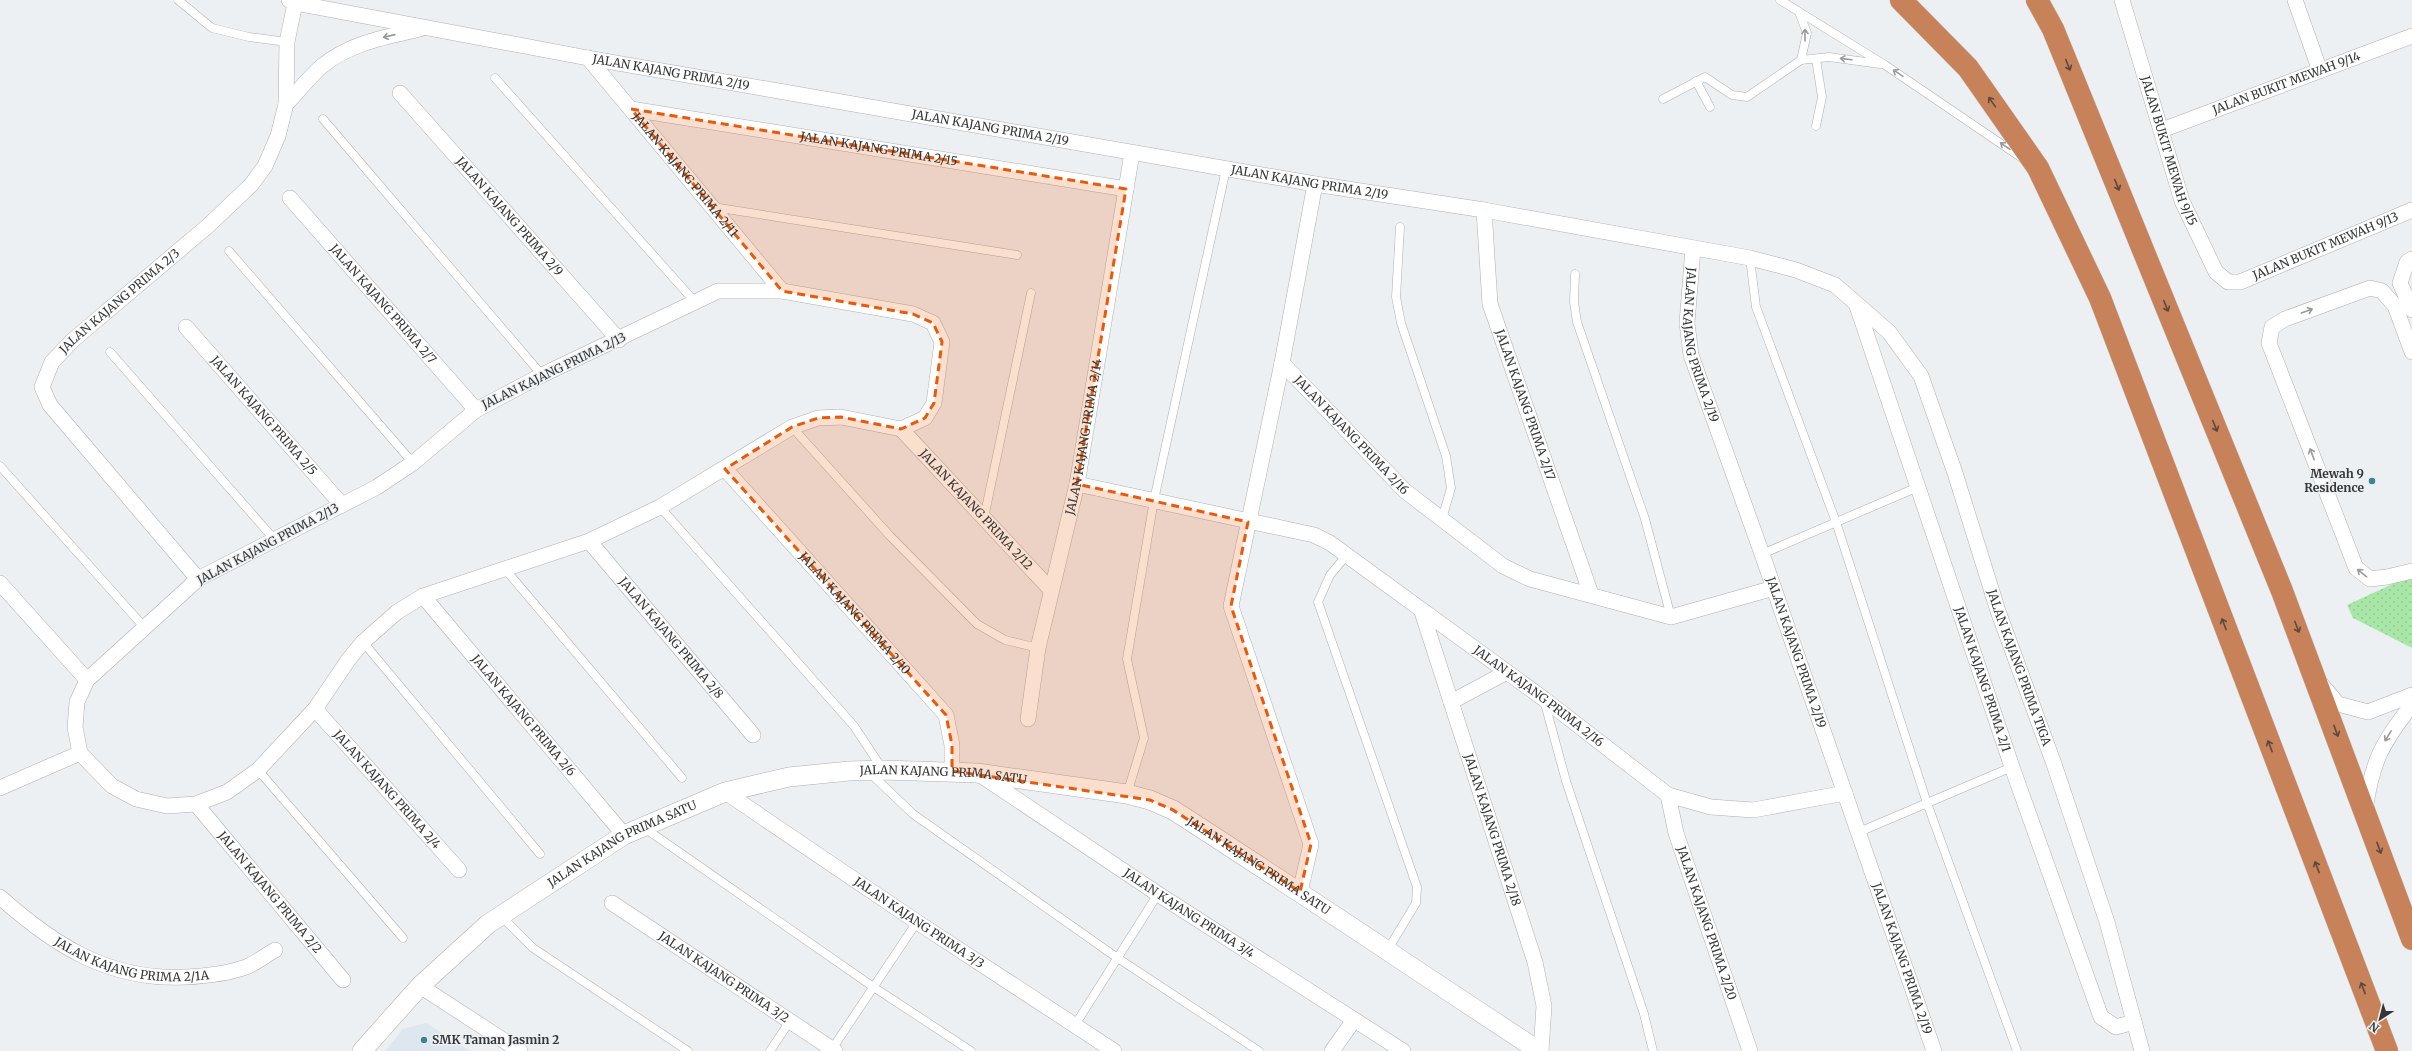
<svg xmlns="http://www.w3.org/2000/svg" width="2412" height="1051" font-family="Merriweather,serif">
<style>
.built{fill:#dee6ef}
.grass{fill:url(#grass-dots)}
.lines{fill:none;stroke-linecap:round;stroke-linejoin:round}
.service-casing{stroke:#adb0b3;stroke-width:9}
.minor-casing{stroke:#adb0b3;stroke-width:16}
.tertiary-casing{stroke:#adb0b3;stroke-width:20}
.motorway-casing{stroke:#cacbcb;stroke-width:23}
.service{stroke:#fff;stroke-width:8}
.minor{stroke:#fff;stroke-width:15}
.tertiary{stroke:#fff;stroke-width:19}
.motorway{stroke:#c8825a;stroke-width:22}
.oneway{stroke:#9a9a9b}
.oneway2{stroke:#5a4940}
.marked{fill:#e8590c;fill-opacity:0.2;stroke:#e8590c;stroke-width:3;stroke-dasharray:8 5;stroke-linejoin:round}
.poi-dot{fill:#408492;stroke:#edf0f3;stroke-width:1.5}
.labels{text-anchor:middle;stroke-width:3;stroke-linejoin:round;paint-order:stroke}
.street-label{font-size:12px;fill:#353637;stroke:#edf0f3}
.poi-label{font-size:12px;font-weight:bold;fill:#353637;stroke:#edf0f3;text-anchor:end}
</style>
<defs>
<pattern id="grass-dots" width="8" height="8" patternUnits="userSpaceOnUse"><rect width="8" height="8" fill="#a9e7a8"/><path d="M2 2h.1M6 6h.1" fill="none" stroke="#92c791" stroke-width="1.8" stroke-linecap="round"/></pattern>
</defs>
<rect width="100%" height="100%" fill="#edf0f3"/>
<!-- built -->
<path class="built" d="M426 1023 470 1051H385L403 1029Z"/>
<!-- grass -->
<path class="grass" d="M2412 575V648L2353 618 2347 605Z"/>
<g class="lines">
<!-- service casing -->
<g class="service-casing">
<g id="service">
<path d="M178 0 212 28 249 37 287 42"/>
<path d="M1780 0 1885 65 2022 158"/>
<path d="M1799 12 1807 33 1801 60"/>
<path d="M495 78 695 302"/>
<path d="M1696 81 1710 107"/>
<path d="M1663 99 1705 77 1732 95 1747 97 1801 60 1829 57 1880 64"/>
<path d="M323 119 542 375"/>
<path d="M1816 126 1822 97 1816 59"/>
<path d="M713 207 1017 255"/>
<path d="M1400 227 1396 297 1401 323 1446 456 1451 488 1442 519"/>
<path d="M229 251 413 463"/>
<path d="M1750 258 1756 307 1836 522 1927 803 2017 1051"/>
<path d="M1575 274 1574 302 1577 322 1645 519 1671 617"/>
<path d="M110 352 274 539"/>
<path d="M792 427 890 536 977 624 1005 640 1038 648"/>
<path d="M0 466 145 628"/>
<path d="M660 507 854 726 883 770"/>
<path d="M984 518 1031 293"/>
<path d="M1762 554 1918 487"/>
<path d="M1346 556 1330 575 1318 602 1417 887 1416 903 1387 951"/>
<path d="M505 569 682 778"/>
<path d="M363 642 540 854"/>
<path d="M1544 700 1566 781 1644 1014 1653 1051"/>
<path d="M258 770 403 938"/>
<path d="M869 772 913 814 1116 957 1259 1051"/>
<path d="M1127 794 1144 738 1127 659 1154 500 1226 169"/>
<path d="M643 827 872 986 971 1051"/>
<path d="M1859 832 2012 767"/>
<path d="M501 916 533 948 688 1051"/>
<path d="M1075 1025 1158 894"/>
<path d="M832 1049 917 922"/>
<path d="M770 1051 790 1021"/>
</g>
</g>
<!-- minor casing -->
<g class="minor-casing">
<g id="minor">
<path id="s1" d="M289 0 295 3 588 58 1315 184 1484 210 1750 258 1796 270 1835 285 1889 332 1921 376 1955 473 1998 611 2054 764 2107 922 2142 1051"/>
<path id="s2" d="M2122 0 2182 201 2216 272 2228 282H2240L2412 210"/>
<path d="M2295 0 2320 71"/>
<path id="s3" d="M588 58 782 291"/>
<path id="s4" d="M400 93 619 340"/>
<path d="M286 104C298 92 309 77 322 66 350 43 386 37 420 29"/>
<path id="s5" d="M631 109 1126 189"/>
<path id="s6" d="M2162 130 2412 36"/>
<path id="s7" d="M290 198 476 410"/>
<path id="s8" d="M1484 210 1490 304 1591 594"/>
<path id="s9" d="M1693 249 1687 323 1691 355 1762 554 1934 1051"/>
<path d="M2412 259 2407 262 2400 283 2412 310"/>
<path d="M718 291H782L913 314 933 323 942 342 934 403 925 418 901 429 841 417 818 418 792 427 660 507 589 541 423 596 397 612 363 642 349 659 315 709 258 770 227 792 196 804 167 806 136 799 112 786 80 753 75 727 77 702 87 680 198 579 377 487 413 463 476 410 542 375Z"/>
<path id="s10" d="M1857 306 2012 767 2101 1017 2116 1027 2134 1022"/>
<path id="s11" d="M186 327 342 505"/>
<path d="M2412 352 2395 306 2382 291 2370 288 2285 319 2272 327 2269 343 2356 568 2370 579 2387 577 2412 571"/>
<path id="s12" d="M1282 363 1405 491 1503 566 1530 579 1671 617 1774 588"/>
<path id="s13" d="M901 429 1051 590"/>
<path id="s14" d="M725 469 946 715 952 745V771"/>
<path id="s15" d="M1077 484 1314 535 1330 543 1544 699 1668 795 1711 807 1753 810 1845 793"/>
<path id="s16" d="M589 541 753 735"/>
<path id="s17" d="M198 579 50 405 42 387 52 362 73 340 209 225 251 185 265 166 278 136 286 104 287 42 295 3"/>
<path d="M0 583 87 680"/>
<path id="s18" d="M423 596 624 835"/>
<path id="s19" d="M1422 612 1535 962 1544 1006 1541 1051"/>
<path d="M2321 684 2338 704 2368 712 2412 695"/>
<path d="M1451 702 1507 672"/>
<path id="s20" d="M315 709 459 870"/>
<path id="s21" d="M1028 719 1038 648 1077 484 1132 153"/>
<path id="s22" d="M979 774 1158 894 1403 1051"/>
<path d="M0 788 80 753"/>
<path id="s23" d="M725 792 917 922 1114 1051"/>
<path id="s24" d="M1668 795 1676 833 1750 1051"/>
<path id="s25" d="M196 804 343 980"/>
<path d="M2365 810C2372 762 2382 742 2412 705"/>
<path d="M1300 892 1311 844 1231 606 1282 363 1315 184"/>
<path id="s26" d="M0 897C55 946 110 981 186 977 206 976 227 974 246 967 256 963 266 955 275 950"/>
<path id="s27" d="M612 903 835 1051"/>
<path d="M420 986 520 1051"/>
<path d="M1332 1051 1354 1020"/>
</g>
</g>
<!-- tertiary casing -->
<g class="tertiary-casing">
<g id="tertiary">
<path id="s28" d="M362 1051 420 986 488 924 624 835 725 792 789 777 849 771 883 770 977 773 1127 794 1150 800 1173 810C1296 889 1417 971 1539 1051"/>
</g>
</g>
<!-- motorway casing -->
<g class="motorway-casing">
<g id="motorway">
<path d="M1901 0 1968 68 2038 168 2100 298 2387 1051"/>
<path d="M2037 0 2053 29 2282 591 2412 939"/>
</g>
</g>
<!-- service -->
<use href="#service" class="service"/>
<!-- minor -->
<use href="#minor" class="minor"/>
<!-- tertiary -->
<use href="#tertiary" class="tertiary"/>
<!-- motorway -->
<use href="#motorway" class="motorway"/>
</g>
<!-- one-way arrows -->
<defs><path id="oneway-shaft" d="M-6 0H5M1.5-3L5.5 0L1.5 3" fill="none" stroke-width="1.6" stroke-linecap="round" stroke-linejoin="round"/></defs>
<g class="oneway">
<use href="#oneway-shaft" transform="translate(1805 35) rotate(-90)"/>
<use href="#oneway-shaft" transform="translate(389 36) rotate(167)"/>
<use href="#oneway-shaft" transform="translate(1846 59) rotate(-173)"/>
<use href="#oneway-shaft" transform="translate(1898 73) rotate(-146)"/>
<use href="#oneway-shaft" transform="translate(2005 146) rotate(-145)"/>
<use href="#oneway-shaft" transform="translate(2307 311) rotate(-20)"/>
<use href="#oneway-shaft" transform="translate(2312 454) rotate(-111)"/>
<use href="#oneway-shaft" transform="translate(2362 573) rotate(-141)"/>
<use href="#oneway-shaft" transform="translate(2388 736) rotate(122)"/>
</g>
<g class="oneway2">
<use href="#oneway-shaft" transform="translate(2068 65) rotate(68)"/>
<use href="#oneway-shaft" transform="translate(1992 102) rotate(-125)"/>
<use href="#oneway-shaft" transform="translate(2117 185) rotate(68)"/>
<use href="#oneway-shaft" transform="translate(2166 306) rotate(68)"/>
<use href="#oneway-shaft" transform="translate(2215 426) rotate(68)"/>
<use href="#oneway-shaft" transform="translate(2224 624) rotate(-111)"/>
<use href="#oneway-shaft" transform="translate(2297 627) rotate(69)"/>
<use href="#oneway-shaft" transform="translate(2336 731) rotate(70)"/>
<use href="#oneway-shaft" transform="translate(2270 746) rotate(-111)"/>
<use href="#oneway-shaft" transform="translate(2379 848) rotate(70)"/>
<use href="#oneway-shaft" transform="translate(2317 867) rotate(-111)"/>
<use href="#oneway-shaft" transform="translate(2363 988) rotate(-111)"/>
</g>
<!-- marked area -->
<path class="marked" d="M631 109 1126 189 1077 484 1248 522 1231 606 1311 844 1300 892 1173 810 1150 800 952 771V745L946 715 725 469 792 427 818 418 841 417 901 429 925 418 934 403 942 342 933 323 913 314 782 291Z"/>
<!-- markers -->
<g class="poi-dot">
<circle cx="2372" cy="481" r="4"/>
<circle cx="424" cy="1040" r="4"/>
</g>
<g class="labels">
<!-- street labels -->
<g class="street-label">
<text dy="4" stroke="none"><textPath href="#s1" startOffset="389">JALAN KAJANG PRIMA 2/19</textPath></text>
<text dy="4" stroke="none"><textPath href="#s6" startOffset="133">JALAN BUKIT MEWAH 9/14</textPath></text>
<text dy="4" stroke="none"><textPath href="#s1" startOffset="713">JALAN KAJANG PRIMA 2/19</textPath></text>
<text dy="4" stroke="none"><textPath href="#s5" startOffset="251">JALAN KAJANG PRIMA 2/15</textPath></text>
<text dy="4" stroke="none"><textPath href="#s2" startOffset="158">JALAN BUKIT MEWAH 9/15</textPath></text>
<text dy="4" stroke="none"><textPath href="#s3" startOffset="152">JALAN KAJANG PRIMA 2/11</textPath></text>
<text dy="4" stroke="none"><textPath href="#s1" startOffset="1037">JALAN KAJANG PRIMA 2/19</textPath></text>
<text dy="4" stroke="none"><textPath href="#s4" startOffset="165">JALAN KAJANG PRIMA 2/9</textPath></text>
<text dy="4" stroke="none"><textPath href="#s2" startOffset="409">JALAN BUKIT MEWAH 9/13</textPath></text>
<text dy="4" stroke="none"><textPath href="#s17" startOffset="366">JALAN KAJANG PRIMA 2/3</textPath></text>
<text dy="4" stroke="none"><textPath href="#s7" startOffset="141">JALAN KAJANG PRIMA 2/7</textPath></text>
<text dy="4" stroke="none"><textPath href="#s9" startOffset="98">JALAN KAJANG PRIMA 2/19</textPath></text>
<text transform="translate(554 371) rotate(-26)" y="4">JALAN KAJANG PRIMA 2/13</text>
<text dy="4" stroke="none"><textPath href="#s8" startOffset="201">JALAN KAJANG PRIMA 2/17</textPath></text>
<text dy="4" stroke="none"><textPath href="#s11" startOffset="118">JALAN KAJANG PRIMA 2/5</textPath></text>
<text dy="4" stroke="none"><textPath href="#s12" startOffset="100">JALAN KAJANG PRIMA 2/16</textPath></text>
<text dy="4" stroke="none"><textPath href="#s21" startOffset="288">JALAN KAJANG PRIMA 2/14</textPath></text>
<text dy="4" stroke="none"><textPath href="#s13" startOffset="110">JALAN KAJANG PRIMA 2/12</textPath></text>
<text transform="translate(268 544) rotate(-28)" y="4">JALAN KAJANG PRIMA 2/13</text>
<text dy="4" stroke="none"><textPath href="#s14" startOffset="194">JALAN KAJANG PRIMA 2/10</textPath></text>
<text dy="4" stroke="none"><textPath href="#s16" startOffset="127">JALAN KAJANG PRIMA 2/8</textPath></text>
<text dy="4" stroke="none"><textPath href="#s9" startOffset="422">JALAN KAJANG PRIMA 2/19</textPath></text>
<text dy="4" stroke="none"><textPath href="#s1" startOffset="2007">JALAN KAJANG PRIMA TIGA</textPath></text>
<text dy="4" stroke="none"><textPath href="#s10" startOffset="394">JALAN KAJANG PRIMA 2/1</textPath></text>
<text dy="4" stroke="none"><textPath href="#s15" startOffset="519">JALAN KAJANG PRIMA 2/16</textPath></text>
<text dy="4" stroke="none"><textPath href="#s18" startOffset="156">JALAN KAJANG PRIMA 2/6</textPath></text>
<text dy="4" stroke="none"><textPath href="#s28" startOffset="672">JALAN KAJANG PRIMA SATU</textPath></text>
<text dy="4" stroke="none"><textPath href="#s20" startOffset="108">JALAN KAJANG PRIMA 2/4</textPath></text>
<text dy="4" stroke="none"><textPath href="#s19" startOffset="229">JALAN KAJANG PRIMA 2/18</textPath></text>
<text dy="4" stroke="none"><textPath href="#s28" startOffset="336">JALAN KAJANG PRIMA SATU</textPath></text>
<text dy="4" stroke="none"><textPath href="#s28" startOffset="1008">JALAN KAJANG PRIMA SATU</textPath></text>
<text dy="4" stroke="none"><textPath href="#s25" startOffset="115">JALAN KAJANG PRIMA 2/2</textPath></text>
<text dy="4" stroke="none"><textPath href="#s22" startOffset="252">JALAN KAJANG PRIMA 3/4</textPath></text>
<text dy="4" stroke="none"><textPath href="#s23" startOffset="234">JALAN KAJANG PRIMA 3/3</textPath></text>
<text dy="4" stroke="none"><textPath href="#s24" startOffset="134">JALAN KAJANG PRIMA 2/20</textPath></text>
<text dy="4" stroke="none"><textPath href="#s26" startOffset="151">JALAN KAJANG PRIMA 2/1A</textPath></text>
<text dy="4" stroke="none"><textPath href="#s9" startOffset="746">JALAN KAJANG PRIMA 2/19</textPath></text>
<text dy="4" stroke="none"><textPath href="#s27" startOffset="134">JALAN KAJANG PRIMA 3/2</textPath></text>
</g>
<!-- poi labels -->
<g class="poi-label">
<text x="2364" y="478">Mewah 9<tspan x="2364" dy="14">Residence</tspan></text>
<text x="432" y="1044" text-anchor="start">SMK Taman Jasmin 2</text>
</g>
</g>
<!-- north arrow -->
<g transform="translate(2380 1019) rotate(216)" stroke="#edf0f3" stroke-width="3" paint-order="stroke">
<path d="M0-3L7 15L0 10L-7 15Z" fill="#353637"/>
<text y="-6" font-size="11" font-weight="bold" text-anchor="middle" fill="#353637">N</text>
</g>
</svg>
